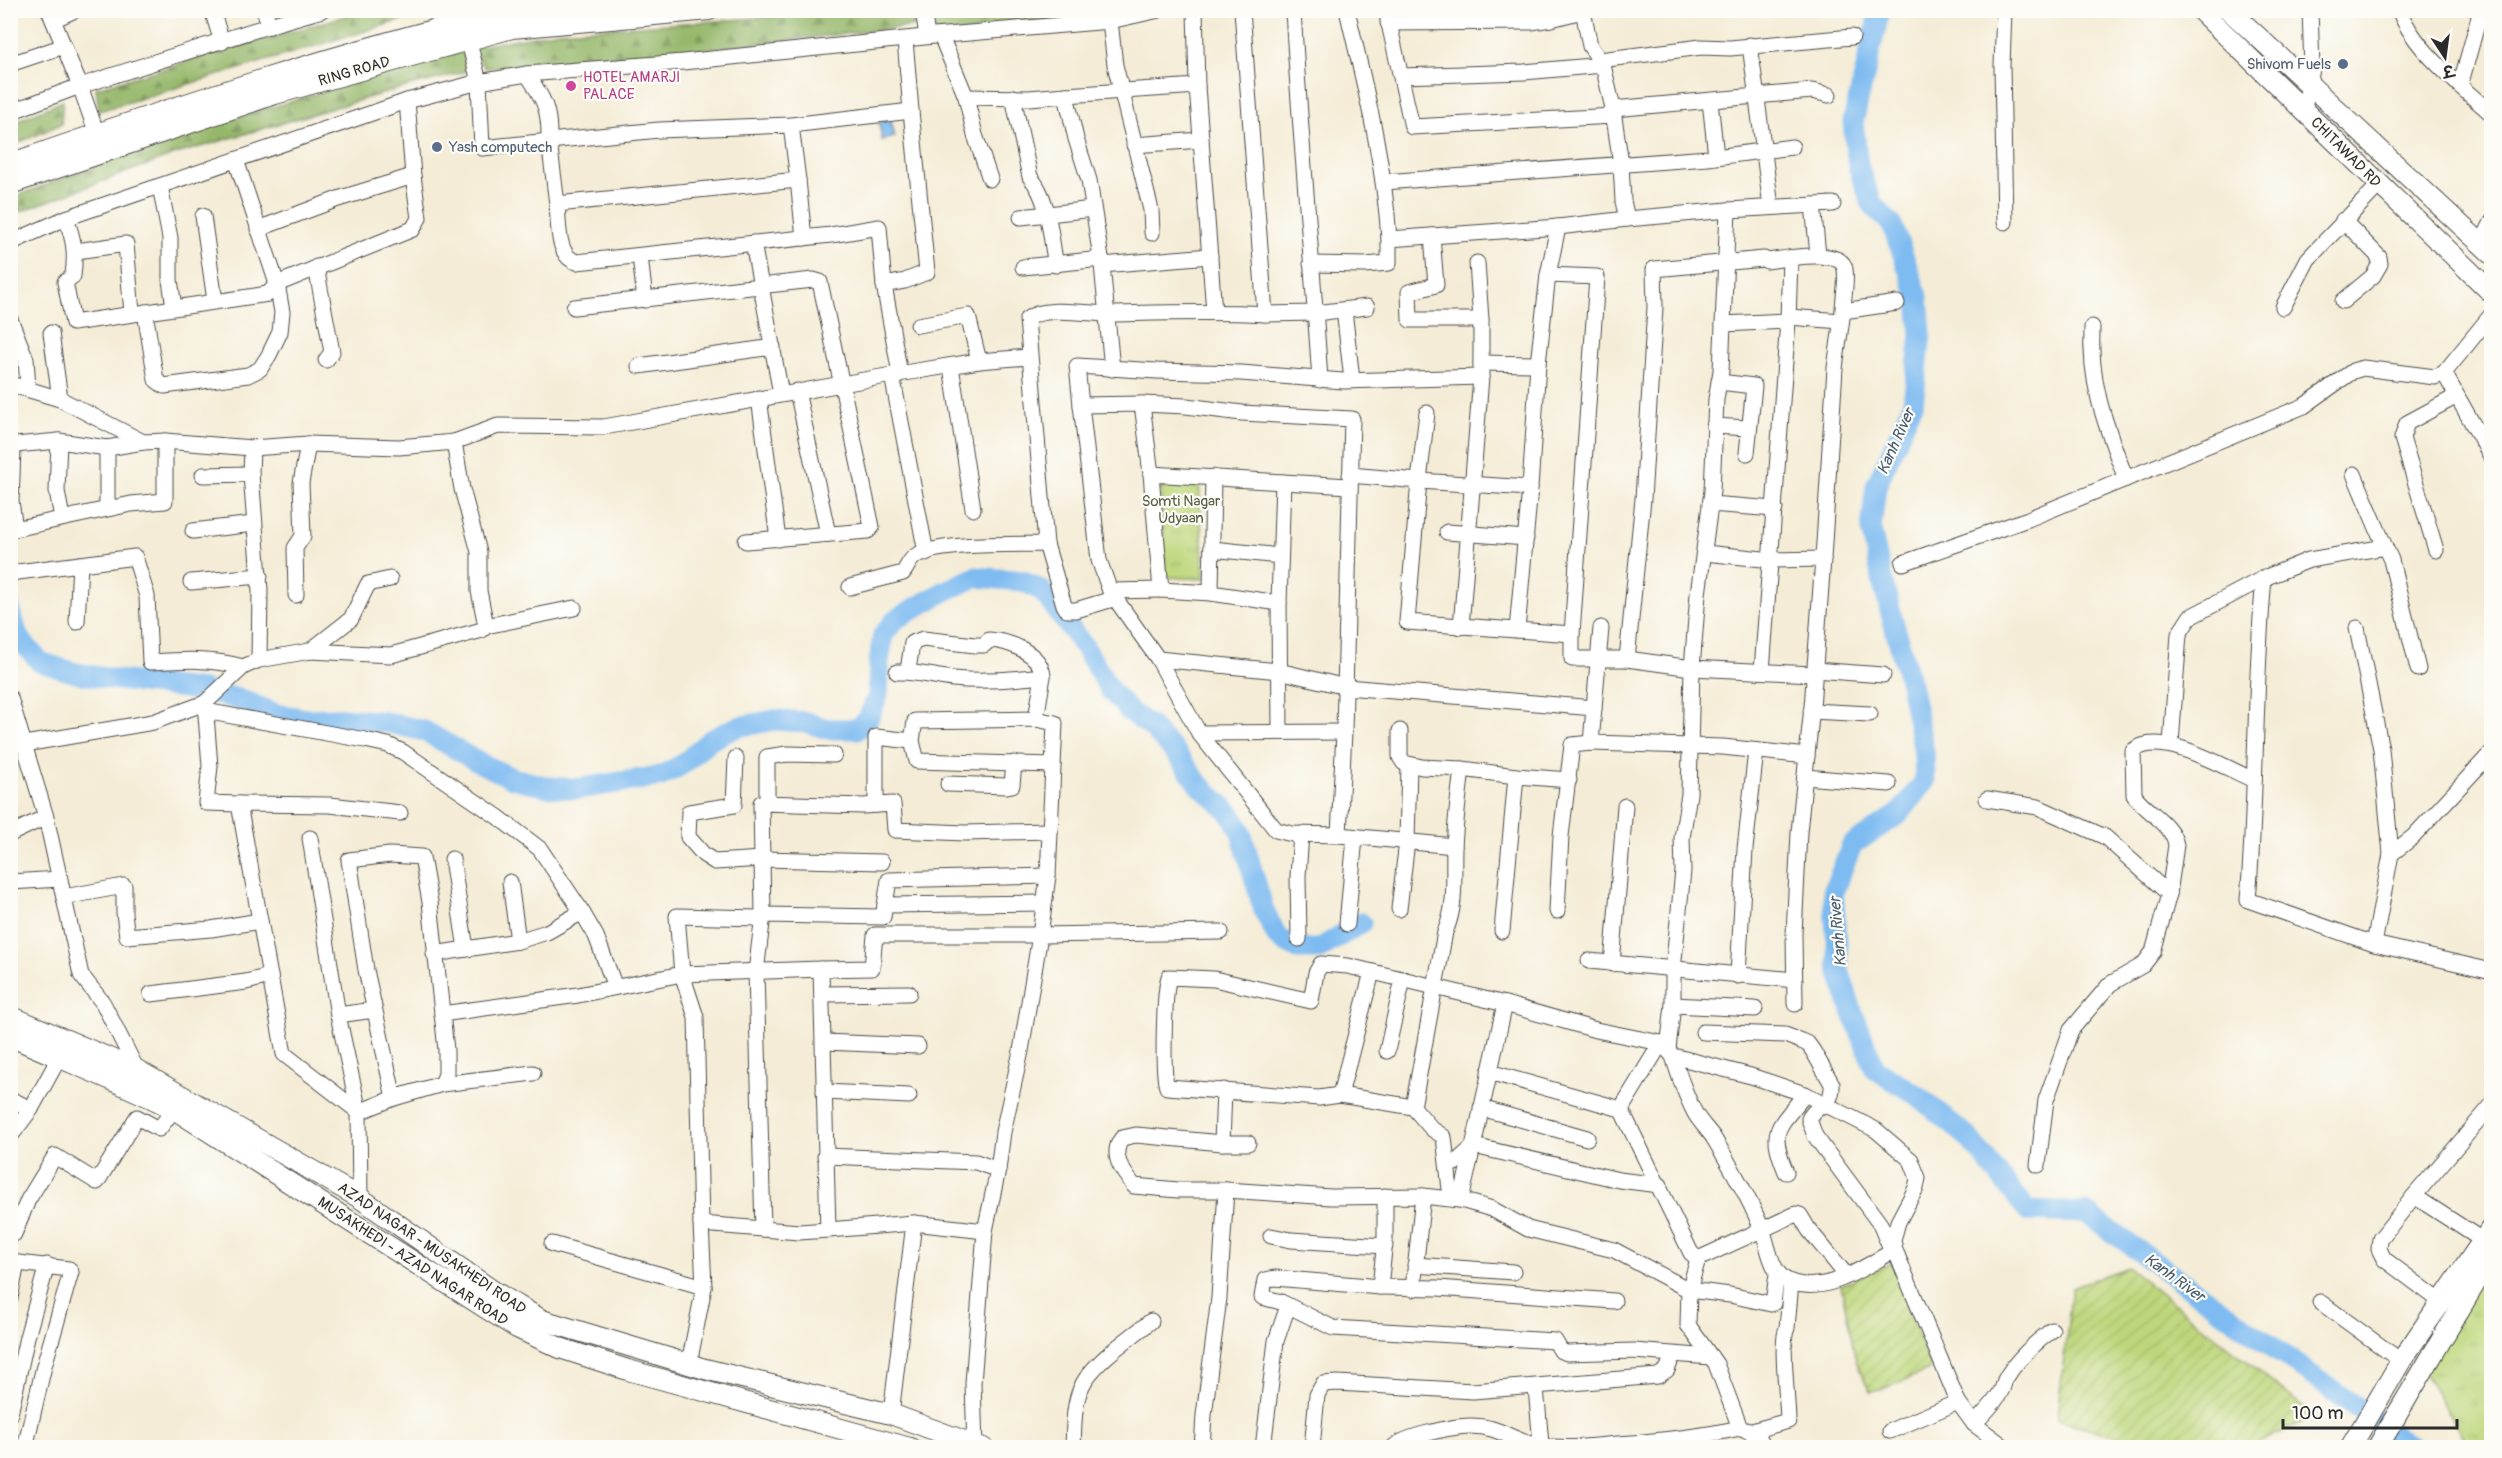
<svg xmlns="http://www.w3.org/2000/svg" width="2502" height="1458" font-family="Pangolin,'Playpen Sans Deva',sans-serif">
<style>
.grass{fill:url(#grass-tufts);stroke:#748153;stroke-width:1.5}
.forest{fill:url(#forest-firs);stroke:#60724b;stroke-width:1.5}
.garden{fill:url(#garden-furrows);stroke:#748153;stroke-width:1.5}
.water{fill:url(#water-ripples);stroke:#54738e;stroke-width:1.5}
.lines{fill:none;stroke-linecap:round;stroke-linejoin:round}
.river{stroke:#7ebbf1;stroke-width:21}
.minor-casing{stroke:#494845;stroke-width:17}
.major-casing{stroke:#494845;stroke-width:22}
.minor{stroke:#fff;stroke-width:15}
.major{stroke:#fff;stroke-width:20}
.service-dot{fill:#5c6f8a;stroke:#fdfcf7;stroke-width:2}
.hotel-dot{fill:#d1479c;stroke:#fdfcf7;stroke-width:2}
.labels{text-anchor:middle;stroke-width:4.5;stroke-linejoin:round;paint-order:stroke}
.service-label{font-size:15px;fill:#4e5e75;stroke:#fdfcf7;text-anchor:end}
.street-label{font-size:15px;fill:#2b2b2b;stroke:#fdfcf7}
.hotel-label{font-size:15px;fill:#b23c85;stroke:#fdfcf7;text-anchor:start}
.park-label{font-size:15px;fill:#575f43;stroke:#fdfcf7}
.water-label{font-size:16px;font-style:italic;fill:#485d70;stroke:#fdfcf7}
</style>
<defs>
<pattern id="grass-tufts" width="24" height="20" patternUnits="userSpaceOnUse" patternTransform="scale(1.5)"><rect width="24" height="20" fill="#bed77b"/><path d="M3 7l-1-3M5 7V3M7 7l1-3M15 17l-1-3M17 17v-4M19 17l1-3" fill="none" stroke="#a3b96a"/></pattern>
<pattern id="forest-firs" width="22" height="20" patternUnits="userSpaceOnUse" patternTransform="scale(1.5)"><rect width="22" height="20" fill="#96b86b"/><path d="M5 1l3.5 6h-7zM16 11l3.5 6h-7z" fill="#7b9658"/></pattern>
<pattern id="garden-furrows" width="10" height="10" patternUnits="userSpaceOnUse" patternTransform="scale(1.5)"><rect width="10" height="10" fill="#bed77b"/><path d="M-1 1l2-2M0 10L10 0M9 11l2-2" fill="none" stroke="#a3b96a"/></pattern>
<pattern id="water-ripples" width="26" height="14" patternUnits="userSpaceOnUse" patternTransform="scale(1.5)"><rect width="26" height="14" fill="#7ebbf1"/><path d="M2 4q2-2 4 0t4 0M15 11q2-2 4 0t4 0" fill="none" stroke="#6798c3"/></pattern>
</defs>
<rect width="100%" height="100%" fill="#fdfcf7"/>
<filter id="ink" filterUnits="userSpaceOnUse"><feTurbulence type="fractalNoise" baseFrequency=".0167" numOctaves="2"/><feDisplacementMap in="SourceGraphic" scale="12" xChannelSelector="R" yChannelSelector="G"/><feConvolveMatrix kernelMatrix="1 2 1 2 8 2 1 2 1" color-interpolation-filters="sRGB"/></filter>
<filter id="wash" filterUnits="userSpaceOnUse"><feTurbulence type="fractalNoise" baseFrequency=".008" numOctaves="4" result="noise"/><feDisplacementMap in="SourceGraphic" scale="24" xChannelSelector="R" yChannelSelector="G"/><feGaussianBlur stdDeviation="1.35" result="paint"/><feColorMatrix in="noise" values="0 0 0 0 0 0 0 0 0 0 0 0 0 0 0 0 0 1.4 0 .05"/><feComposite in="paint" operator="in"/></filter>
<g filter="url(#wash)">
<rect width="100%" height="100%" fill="#f4ecd6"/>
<!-- grass -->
<g class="grass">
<path d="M1199 481 1204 579 1166 577 1160 482Z"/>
<path d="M2491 1255V1447H2469L2422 1369Z"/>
</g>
<!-- forest -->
<g class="forest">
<path d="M362 11H432L99 111 96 88Z"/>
<path d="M838 11H912L915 26 572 64 485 68 471 48 559 31 731 20Z"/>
<path d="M932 11H1159L934 36Z"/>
<path d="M460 50 468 60 465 72 398 89 176 154 11 215V198L170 138Z"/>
<path d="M63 101 61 124 11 146V123Z"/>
</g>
<!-- garden -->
<g class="garden">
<path d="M1892 1263 1907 1308 1931 1365 1929 1370 1880 1390 1870 1392 1856 1361 1841 1285Z"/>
<path d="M2128 1267 2315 1416 2248 1448 2154 1447 2057 1419 2072 1287Z"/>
</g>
<!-- water -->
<path class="water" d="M891 120 895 137 882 140 879 122Z"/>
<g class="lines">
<!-- river -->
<g class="river">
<path d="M1880 10 1853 122 1858 166 1872 204 1892 225 1918 296 1921 334 1913 404 1876 486 1871 530 1883 584 1910 683 1924 752 1925 781 1899 814 1852 845 1833 892 1839 970 1852 1011 1875 1069 1915 1094 1968 1137 2028 1211 2086 1213 2413 1448"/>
<path d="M10 608 18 637 40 662 76 673 118 680 202 690 242 700 276 714 308 719 340 718 385 722 425 731 476 761 512 778 548 787 577 789 661 776 683 764 710 740 737 727 775 720 805 722 828 729H858L869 717 878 695 879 662 883 635 896 619 945 591 976 577 1023 581 1042 591 1085 648 1110 690 1131 713 1149 725 1176 753 1199 784 1231 814 1240 829 1264 911 1278 938 1298 949H1319L1361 923"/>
</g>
</g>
</g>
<g filter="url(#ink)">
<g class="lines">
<!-- minor casing -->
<g class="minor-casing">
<g id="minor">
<path d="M49 10 80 86 97 134"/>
<path d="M212 10 222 42"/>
<path d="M264 10 270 26"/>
<path d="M923 10 927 36"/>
<path d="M1195 10 1197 86 1214 312"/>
<path d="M1293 10C1300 134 1312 256 1320 380"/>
<path d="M1347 10C1365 87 1384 160 1389 239L1558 227"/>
<path d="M1386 10 1412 127 1614 116"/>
<path d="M1583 10 1590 46 1603 65 1612 104 1621 164 1623 201 1627 219 1728 210 1721 371 1716 399 1712 491 1698 594 1692 668 1689 794 1682 838 1683 871 1673 970V1005L1668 1049"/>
<path d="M2004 10 2002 66 2005 222"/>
<path d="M2399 10C2412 42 2436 63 2460 86"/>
<path d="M2481 10 2460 86 2492 114"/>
<path d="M53 20 75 10"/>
<path d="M1110 21 1115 65 1151 210 1152 233"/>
<path d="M1388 23 1531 22 1551 19 1586 10"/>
<path d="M941 36 966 97 975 135 990 179"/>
<path d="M468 38 479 82 482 148 549 141C550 110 544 99 527 74"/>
<path d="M1750 45 1771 207"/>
<path d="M1600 60 1701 47 1730 48 1852 37"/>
<path d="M10 64 64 46"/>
<path d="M1401 76 1524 72 1603 65"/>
<path d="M1066 95 1197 86"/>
<path d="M966 97 1029 98 1066 95 1076 139 1089 180 1102 265 1112 369"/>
<path d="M1013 97 1030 177C1050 199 1050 237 1056 265"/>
<path d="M1710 101 1716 156"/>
<path d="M1613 109 1812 91 1829 95"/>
<path d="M2304 109 2312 69 2310 10"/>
<path d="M10 112 80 86 277 23 322 10"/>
<path d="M791 125 798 180 557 204 549 141 659 130 791 125 911 111 905 40"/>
<path d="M1134 145 1201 140"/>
<path d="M798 180 804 238"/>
<path d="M1384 182 1708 158 1792 147"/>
<path d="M160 186 170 238V280L174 307"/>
<path d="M557 204C559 222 556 257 577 262L831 235 879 227 884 285 900 374"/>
<path d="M1813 205 1818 255"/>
<path d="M1728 210 1833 204"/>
<path d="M203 216 215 301"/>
<path d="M1021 217 1093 209"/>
<path d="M66 218C74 241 76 251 73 276L65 282 73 323 268 294 277 284 413 229 419 218 413 176"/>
<path d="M258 229 338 199 413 176 407 101"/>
<path d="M1432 236 1436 285 1409 292 1410 320H1481"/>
<path d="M10 243 66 218 407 101 479 82 527 74 683 62 934 36 1110 21 1159 10"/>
<path d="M753 243 781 394"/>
<path d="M2481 244 2492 222"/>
<path d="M76 251 126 244 132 313"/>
<path d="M640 256 645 300"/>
<path d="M1311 264 1365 265 1389 263V239"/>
<path d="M1102 265 1210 256"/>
<path d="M316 267 332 352 326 360"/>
<path d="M1023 267 1102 259"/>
<path d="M1548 275 1597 277 1572 634"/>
<path d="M884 285 905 281 927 272 911 111"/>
<path d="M2343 301 2373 276 2380 264 2379 257 2343 220"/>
<path d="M574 307 813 280 820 282 872 527 868 531 746 541"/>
<path d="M2283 307 2308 259 2379 185"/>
<path d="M1344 310 1352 380"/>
<path d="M145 312 156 380 164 386 248 375 260 369 269 355 280 332 282 312 277 284 236 160"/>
<path d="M1265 314 1315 313 1367 307"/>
<path d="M1789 317 1841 321"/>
<path d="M10 319 26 359 28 388"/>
<path d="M1723 324 1788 321"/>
<path d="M918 325 968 316 979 361"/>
<path d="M2092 327C2089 385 2106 426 2126 479"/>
<path d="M51 333 60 399"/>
<path d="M1481 363 1538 364 1548 275 1558 227 1627 219"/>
<path d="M639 366 773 347"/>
<path d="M951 366 973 509"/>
<path d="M2444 373 2492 458"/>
<path d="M892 375 926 553"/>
<path d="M1719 382 1754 386 1747 453"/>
<path d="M10 384 60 399 143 442"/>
<path d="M797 391 828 534"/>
<path d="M759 398 778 539"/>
<path d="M1142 404 1151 474"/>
<path d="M1081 405 1099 560 1110 591 1158 659 1199 733 1344 732"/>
<path d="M1427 413 1419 481 1530 488"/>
<path d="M1714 426 1748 428"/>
<path d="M59 441 57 491 62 518"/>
<path d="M454 442 498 426 604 427 892 375 979 361 1029 357"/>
<path d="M252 448 251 474 260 590 259 660"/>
<path d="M2354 474 2385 547"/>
<path d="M203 475 251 474"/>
<path d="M1350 475 1419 481 1407 622 1572 634V659H1627L1692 668 1813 674"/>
<path d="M1710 504 1775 509"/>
<path d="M107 508V448"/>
<path d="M15 529 11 501 13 449 15 445 59 441 107 448 143 442 165 441 252 448 308 444 399 447 454 442 462 489 479 552V591L486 626"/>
<path d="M10 530 131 504 165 501V441"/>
<path d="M193 531 254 524"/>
<path d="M1447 532 1526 538"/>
<path d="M1212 549 1280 556"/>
<path d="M2436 550 2402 438 2407 423 2457 396"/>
<path d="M1705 553 1772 560 1823 559 1812 707 1799 832 1794 934 1795 1004"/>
<path d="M1823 559 1835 368 1843 311 1897 303"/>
<path d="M1903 563 2028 519 2304 406 2353 371 2363 368 2435 377 2444 373 2492 314"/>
<path d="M10 573 135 557 147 596 150 662C182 660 212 658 243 667"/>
<path d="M191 582 260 576"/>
<path d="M850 587 903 573C908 567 909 559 917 555 946 542 1013 545 1046 544"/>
<path d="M1161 590 1211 593 1279 603"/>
<path d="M1110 591 1161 590 1151 474 1349 486"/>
<path d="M1211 593 1213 477"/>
<path d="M296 595 295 548 303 536 301 483 308 444"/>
<path d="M1116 598 1076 610H1067L1064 605 1046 544 1027 319C1045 305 1088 314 1109 314 1161 313 1213 311 1265 314L1242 10"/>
<path d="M77 622 80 564"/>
<path d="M1461 627 1481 377V320L1477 263"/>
<path d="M2357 628 2381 749 2391 854 2374 944"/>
<path d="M1517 630 1530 488 1538 364"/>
<path d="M310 651 351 619 368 584 390 579"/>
<path d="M1158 659 1279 671 1346 687 1594 708 1591 743 1723 747 1807 756"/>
<path d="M1627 659 1643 499 1655 307 1654 269 1764 259 1767 261C1782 259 1842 247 1845 269 1847 282 1843 298 1843 311"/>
<path d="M2418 669 2391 560 2385 547 2309 560 2264 578C2254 685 2257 793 2248 900L2374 944 2492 971"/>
<path d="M1814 670 1883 675"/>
<path d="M908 671 912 643 923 639 975 645H984L989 640C1009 641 1041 653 1043 676"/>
<path d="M1762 671 1788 321 1790 258"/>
<path d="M897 672C916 671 934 677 953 679 983 682 1014 679 1043 676L1036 719"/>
<path d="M10 698 46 817 81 975 103 1003 137 1070 136 1073"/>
<path d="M205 703 243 667 259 660 310 651 391 655 482 630 486 626 574 608"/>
<path d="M1594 708 1601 628"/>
<path d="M205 711 365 740 388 745 403 752 498 817 540 849 582 912 596 936 615 987"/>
<path d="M1811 711 1870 714"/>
<path d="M1400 731V757L1404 763 1422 767 1462 769"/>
<path d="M1280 732 1279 603 1283 482"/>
<path d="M1199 733 1276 830 1292 834 1339 835 1454 846"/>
<path d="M912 741 917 761 1053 765"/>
<path d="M25 744 153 722 205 703 210 766 206 803 239 804"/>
<path d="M2171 744 2179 634 2190 617 2264 578"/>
<path d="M736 758 734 805 689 812 688 837 704 855 715 862 762 859 882 862"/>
<path d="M1805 777 1889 784"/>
<path d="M948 784 1007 786 1012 785 1014 763"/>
<path d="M1987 799 2038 807 2105 837 2169 894 2153 952 2143 965 2110 984 2071 1030 2046 1100 2038 1165"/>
<path d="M767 802V757L787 754 834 755"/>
<path d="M10 834 46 817"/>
<path d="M1339 835 1344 732 1352 419 1242 413 1186 406 1142 404 1081 405 1077 366 1157 371 1241 373 1343 381 1481 377"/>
<path d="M310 838 338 1015"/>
<path d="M2391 854 2413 837 2492 752"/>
<path d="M452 859 466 949"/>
<path d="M10 882 60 879"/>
<path d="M510 882 518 941"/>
<path d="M2169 894 2176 845C2172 823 2146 812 2134 795L2133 751C2160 728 2225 768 2254 780"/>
<path d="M64 897 124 886V913L127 936 211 929 260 921"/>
<path d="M885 905 889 880 1048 876"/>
<path d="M1399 909 1407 841 1409 765"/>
<path d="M1557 911 1561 836 1572 745 1591 743"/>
<path d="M1347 924 1355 837"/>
<path d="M1502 931 1516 776"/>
<path d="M1299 939 1298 876 1301 834"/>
<path d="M434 954 518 941 547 932 582 912"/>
<path d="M1589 961 1795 980"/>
<path d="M1612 964 1625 806"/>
<path d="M821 969 872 968 875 935H1040L1048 876 1055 723 1036 719 915 721 912 741 876 737V805"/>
<path d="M1738 976 1745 849 1756 751"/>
<path d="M151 994 246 982 270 976"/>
<path d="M822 994 909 993"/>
<path d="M1673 1005 1755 1009"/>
<path d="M442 1014 578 995 682 974 677 916 758 918 763 915 883 917 885 905 1044 903"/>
<path d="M1703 1032 1785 1035 1801 1041 1808 1044 1813 1051 1832 1084C1833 1108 1817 1102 1809 1119L1815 1136 1880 1224 1892 1252"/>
<path d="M824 1042 918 1046"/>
<path d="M1661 1043 1621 1109 1691 1253 1698 1259 1689 1290 1730 1295 1771 1304 1773 1303 1777 1274"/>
<path d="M1387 1051 1403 979"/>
<path d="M1673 1056C1679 1076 1686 1097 1696 1115 1701 1123 1708 1130 1713 1137 1730 1165 1753 1204 1764 1235 1770 1253 1772 1277 1793 1283 1829 1294 1865 1266 1895 1250"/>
<path d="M1489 1072 1621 1109"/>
<path d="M442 1084 446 1074V1050L430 902 422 857 390 855 349 860 366 970 394 1098 442 1084 533 1073"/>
<path d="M1224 1090 1222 1143H1248"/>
<path d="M824 1092 909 1096"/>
<path d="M1340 1095 1372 972"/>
<path d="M394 1098 359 1112 284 1054 239 804 330 805 400 813"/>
<path d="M10 1099 31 1109"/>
<path d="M1413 1107 1340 1095 1319 1098 1167 1087C1162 1074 1164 992 1169 977L1214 979 1311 1001 1316 973 1321 964 1348 966 1505 1004 1596 1030 1661 1043 1673 1056 1751 1076 1805 1094 1876 1130 1911 1160 1918 1178 1916 1188 1898 1222 1893 1240 1895 1250 1958 1402 1974 1424 2006 1448"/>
<path d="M1481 1108 1587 1138"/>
<path d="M10 1137 31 1109 59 1058"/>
<path d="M1222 1143 1136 1135 1122 1138C1109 1155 1124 1173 1134 1186L1178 1190H1226"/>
<path d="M825 1156 976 1162 998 1170"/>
<path d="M1448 1164 1455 1163 1474 1146 1619 1180 1660 1185"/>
<path d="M1786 1172C1768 1128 1778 1129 1805 1094"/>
<path d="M2414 1196 2492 1105"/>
<path d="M360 1198 359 1112 338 1015 374 1010"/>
<path d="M1451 1198 1444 1137 1432 1129 1413 1107 1445 932C1457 905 1453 877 1454 849 1455 822 1459 795 1462 769L1516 776 1569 780"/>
<path d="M914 1223 985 1231"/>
<path d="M763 1229 701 1224 696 1017 682 974 821 969 828 1230 914 1223 891 1414"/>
<path d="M828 1230 799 1232 763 1229 756 972 763 915 761 803 863 806 893 804 895 830 965 833 1050 831"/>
<path d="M14 1234 28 1200 55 1156 97 1182 137 1117 159 1129 174 1109"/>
<path d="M1271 1236 1291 1240 1385 1246"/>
<path d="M552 1244 704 1287"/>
<path d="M1698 1259 1796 1214 1800 1215 1809 1230 1847 1276"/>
<path d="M10 1262 69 1269 71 1272 44 1366 25 1448"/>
<path d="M1415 1265 1513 1272"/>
<path d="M1380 1287 1385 1241V1196"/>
<path d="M1413 1289 1423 1196"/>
<path d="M10 1298 17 1263"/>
<path d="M1614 1301 1438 1288 1380 1287 1275 1278 1265 1280 1262 1297 1281 1302 1333 1328 1555 1341 1561 1351 1567 1353 1634 1351 1711 1357"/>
<path d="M2440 1301 2384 1259 2379 1249 2380 1239 2414 1196 2482 1240"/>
<path d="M2320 1302 2401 1361"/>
<path d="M689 1364 704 1287 701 1224"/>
<path d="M1536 1388 1541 1444"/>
<path d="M10 1414 27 1337 47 1265"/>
<path d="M1974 1424C1983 1414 1995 1404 2001 1391 2004 1387 2003 1382 2006 1378 2017 1359 2035 1343 2052 1330"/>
<path d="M1746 1430 1758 1436 1764 1448"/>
<path d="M1752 1431 1788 1421C1788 1402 1780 1341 1787 1328L1791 1282"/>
<path d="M1890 1431 1958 1402"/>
<path d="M975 1448 973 1383 985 1231 998 1170 1003 1132 1021 1051 1040 935 1221 932"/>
<path d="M1073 1448C1074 1428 1073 1406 1081 1388 1091 1363 1131 1338 1151 1321"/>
<path d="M1202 1448 1204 1415 1219 1298 1226 1190 1331 1197 1423 1196 1459 1200"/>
<path d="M1263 1448 1276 1341 1288 1306"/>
<path d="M1312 1448 1317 1395 1323 1384 1337 1383 1473 1391 1658 1376 1667 1370 1673 1355"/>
<path d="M1393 1448C1400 1437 1455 1426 1470 1426 1498 1426 1508 1438 1531 1444 1559 1450 1590 1447 1618 1444 1659 1441 1699 1437 1740 1428L1716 1364 1688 1325 1689 1290 1614 1250 1528 1229 1492 1209 1461 1200 1505 1004"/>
</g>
</g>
<!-- major casing -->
<g class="major-casing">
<g id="major">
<path d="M2200 10 2492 293"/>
<path d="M2229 10 2492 254"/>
<path d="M10 164C175 106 342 51 512 10"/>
<path d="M10 184 275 94 512 28 709 10"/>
<path d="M10 1016 137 1070 360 1198 493 1291 542 1320 705 1369 891 1414 983 1448"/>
<path d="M10 1036C65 1061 121 1082 174 1109L517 1328 560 1348 628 1370 910 1448"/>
<path d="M2350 1448 2401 1361 2492 1227"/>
<path d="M2377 1448 2492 1255"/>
</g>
</g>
<!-- minor -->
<use href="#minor" class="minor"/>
<!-- major -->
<use href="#major" class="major"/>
</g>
</g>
<!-- markers -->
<g class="service-dot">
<circle cx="2343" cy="64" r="6"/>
<circle cx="437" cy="147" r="6"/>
</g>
<circle class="hotel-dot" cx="571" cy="86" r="6"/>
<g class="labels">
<!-- service labels -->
<g class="service-label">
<text x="2331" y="69">Shivom Fuels</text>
<text x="449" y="152" text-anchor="start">Yash computech</text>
</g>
<!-- street labels -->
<g class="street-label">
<text transform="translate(354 71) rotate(-16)" y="5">RING ROAD</text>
<text transform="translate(2346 152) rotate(45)" y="5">CHITAWAD RD</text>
<text transform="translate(432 1248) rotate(34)" y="5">AZAD NAGAR - MUSAKHEDI ROAD</text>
<text transform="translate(413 1261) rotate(33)" y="5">MUSAKHEDI - AZAD NAGAR ROAD</text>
</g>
<!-- hotel labels -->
<g class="hotel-label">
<text x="583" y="82">HOTEL AMARJI<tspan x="583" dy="17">PALACE</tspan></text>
</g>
<!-- park labels -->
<g class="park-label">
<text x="1181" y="506">Somti Nagar<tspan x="1181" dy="17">Udyaan</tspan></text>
</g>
<!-- water labels -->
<g class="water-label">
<text transform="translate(1895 441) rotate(-66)" y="6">Kanh River</text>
<text transform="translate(1837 932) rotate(-95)" y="6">Kanh River</text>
<text transform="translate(2175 1277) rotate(36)" y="6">Kanh River</text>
</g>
</g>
<!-- margin -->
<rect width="2502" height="1458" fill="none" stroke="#fdfcf7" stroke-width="36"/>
<!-- north arrow -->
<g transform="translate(2445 57) rotate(167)" stroke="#fdfcf7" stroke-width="4.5" paint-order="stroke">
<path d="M0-4.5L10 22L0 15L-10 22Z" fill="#2b2b2b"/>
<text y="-9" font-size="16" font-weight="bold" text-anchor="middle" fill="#2b2b2b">उ</text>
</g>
<!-- scale -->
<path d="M2283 1419v9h174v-9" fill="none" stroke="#2b2b2b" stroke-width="3"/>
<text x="2292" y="1419" font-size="18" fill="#2b2b2b" stroke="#fdfcf7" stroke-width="4.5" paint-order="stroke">100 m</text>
</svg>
